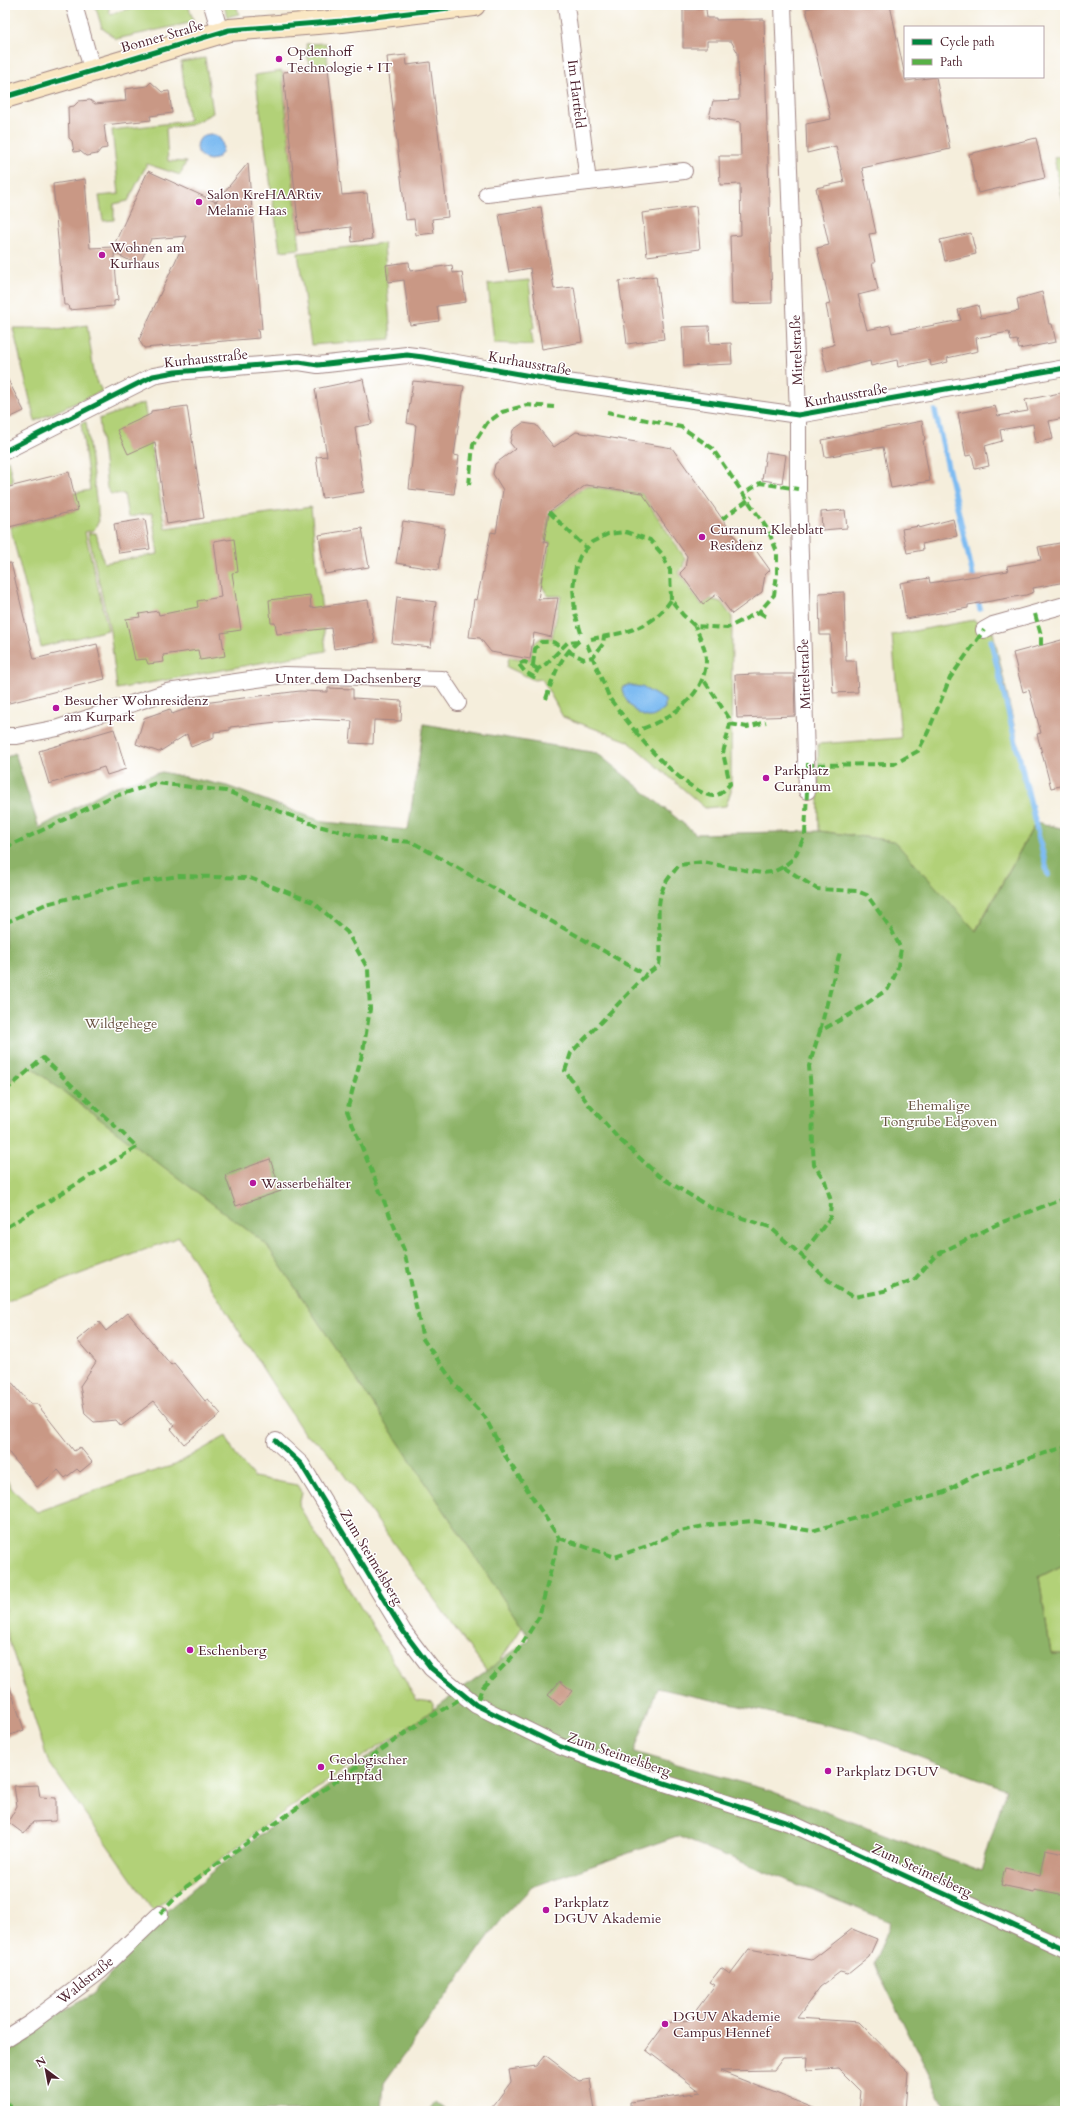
<svg xmlns="http://www.w3.org/2000/svg" width="1070" height="2116" font-family="Cardo,serif">
<style>
.green{fill:#b2d178;stroke:#7e7852}
.forest{fill:#8db368;stroke:#6c694a;fill-rule:evenodd}
.water{fill:#7ebcf2;stroke:#646e8e}
.lines{fill:none;stroke-linecap:round;stroke-linejoin:round}
.stream{stroke:#7ebcf2;stroke-width:5.5}
.building{fill:#c99885}
.minor-casing{stroke:#a08684;stroke-width:18}
.secondary-casing{stroke:#a08684;stroke-width:24}
.minor{stroke:#fff;stroke-width:16}
.secondary{stroke:#fae7c3;stroke-width:22}
.quiet{stroke:#57b146;stroke-width:4;stroke-dasharray:8 4;stroke-linecap:butt}
.cycleway-casing{stroke:#fff;stroke-width:8}
.cycleway{stroke:#00873e;stroke-width:5}
.poi-dot{fill:#b5179e;stroke:#fff;stroke-width:1.5}
.labels{text-anchor:middle;stroke-width:3;stroke-linejoin:round;paint-order:stroke}
.street-label{font-size:14px;fill:#4a1f2b;stroke:#fff}
.poi-label{font-size:14px;fill:#4a1f2b;stroke:#fff;text-anchor:start}
.park-label{font-size:14px;fill:#695442;stroke:#fff}
</style>
<rect width="100%" height="100%" fill="#fff"/>
<filter id="ink" filterUnits="userSpaceOnUse"><feTurbulence type="fractalNoise" baseFrequency=".025" numOctaves="2"/><feDisplacementMap in="SourceGraphic" scale="8" xChannelSelector="R" yChannelSelector="G"/><feConvolveMatrix kernelMatrix="1 2 1 2 8 2 1 2 1" color-interpolation-filters="sRGB"/></filter>
<filter id="wash" filterUnits="userSpaceOnUse"><feTurbulence type="fractalNoise" baseFrequency=".012" numOctaves="4" result="noise"/><feDisplacementMap in="SourceGraphic" scale="16" xChannelSelector="R" yChannelSelector="G"/><feGaussianBlur stdDeviation="0.9" result="paint"/><feColorMatrix in="noise" values="0 0 0 0 0 0 0 0 0 0 0 0 0 0 0 0 0 1.4 0 .05"/><feComposite in="paint" operator="in"/></filter>
<g filter="url(#wash)">
<rect width="100%" height="100%" fill="#f5eedc"/>
<!-- green -->
<g class="green">
<path d="M95 5H108L110 14 143 5H188L194 22 116 39 102 28Z"/>
<path d="M224 5H236L239 14 227 17Z"/>
<path d="M326 43 328 65 309 66 306 44Z"/>
<path d="M205 58 213 113 190 125 166 128 168 161 186 162 180 175 147 164 128 201 114 204V220L103 221 99 196 119 194 112 130 189 121 181 62Z"/>
<path d="M282 71 300 249 280 251 255 75Z"/>
<path d="M1065 155V211L1054 158Z"/>
<path d="M384 243 391 339 311 345 298 253Z"/>
<path d="M529 280 534 328 531 329 533 345 494 343 488 284Z"/>
<path d="M87 325 95 378 102 391 35 421 13 328H52L58 330Z"/>
<path d="M144 403 165 528 311 507 326 651 117 689 110 631 88 533H96L104 563 158 554 152 513 128 517 124 494H111L107 488 99 419Z"/>
<path d="M86 422 99 521 94 530 85 532 108 630 41 647 10 527 78 510 74 493 90 490 81 423Z"/>
<path d="M8 460 13 482 5 485V462Z"/>
<path d="M586 486 642 494 685 558 683 567 678 572 702 605 711 599 721 602 732 617 731 791 726 806 705 808 628 741 563 717 542 679 534 680 507 667 509 657 530 660 534 643 542 637 552 638 561 596H548L542 586 550 542 545 541 550 513Z"/>
<path d="M974 620 993 632 1036 822 808 1232 894 841 819 831 818 744 901 738 892 635Z"/>
<path d="M91 911 527 1620 490 1676 323 1446 305 1435 179 1237 5 1302V940Z"/>
<path d="M226 1436 235 1454 254 1477 297 1485 302 1493 299 1506 417 1700 433 1702V1712L366 1754 278 1816 153 1910 48 1761 5 1628V1477L12 1489 37 1512 121 1481 175 1465Z"/>
<path d="M1065 1564V1654H1051L1039 1577Z"/>
</g>
<!-- forest -->
<g class="forest">
<path d="M424 724 597 753 696 834 819 831 894 841 976 931 1036 822 1065 829V1564L1039 1577 1051 1654H1065V2111H947L874 1964 891 1922 677 1836 532 1887 501 1919 384 2083 382 2111H5V2044L93 1994 158 1918 233 1855 530 1639 266 1244 28 1065 5 1086V758L15 753 39 828 110 788 162 772 227 786 324 822 408 830ZM657 1688 854 1731 1006 1789 981 1871 771 1791 634 1752Z"/>
<path d="M435 2102 447 2111H428Z"/>
</g>
<!-- water -->
<g class="water">
<circle cx="210" cy="147" r="13"/>
<path d="M628 685 642 687 665 700V708C661 711 656 716 652 717 638 719 623 700 622 688Z"/>
</g>
<g class="lines">
<!-- stream -->
<g class="stream">
<path d="M935 411 975 584"/>
<path d="M977 596 980 609"/>
<path d="M991 641 1048 875"/>
</g>
</g>
<g id="blocks">
<!-- building -->
<g class="building">
<path d="M822 5H890L906 81 936 77 950 149 862 168 876 233 869 234 875 263H872L878 290 858 295 867 330 890 325 892 333 961 320 958 310 978 305 981 318 1019 311 1017 299 1042 292 1049 324H1052L1056 342 1019 349 1017 340 1011 341 1009 332 976 338 978 351 947 358 948 362 931 366 930 360 898 367 897 360 871 366 870 361 827 372 821 348 834 345 826 305 830 304 817 248 829 245 816 188 844 182 836 146 807 153 806 124 831 119 806 9Z"/>
<path d="M706 9 707 18H716V20L764 19 772 303 732 304 730 236 741 235 740 184 720 185 719 156H741L740 122 709 117 713 101 739 100 738 53 731 41H707V48H683V10Z"/>
<path d="M406 55 407 65 430 62 448 217 432 219 434 233 416 235 414 219 406 220 387 57Z"/>
<path d="M328 68 342 195 367 193 372 239 352 242 351 227 299 233 283 72Z"/>
<path d="M151 82 162 92 169 91 172 113 150 116 151 120 104 125 107 148 101 149 97 154 86 156 80 151 74 152 72 141 69 138 68 107 74 106 79 101 90 100 95 104 126 101 125 89 147 86Z"/>
<path d="M1036 138 1045 178 978 193 969 154Z"/>
<path d="M248 163 262 329H258L259 338 144 348 139 340 187 236 151 239 139 265 114 253 118 300 114 301V306L69 310 68 305H64L53 184 85 179 90 248 113 247 148 171 216 202Z"/>
<path d="M696 206 700 249 647 256 642 213Z"/>
<path d="M541 207 554 289 574 287 582 342 542 349 530 268 509 272 499 214Z"/>
<path d="M971 233 976 254 945 261 940 240Z"/>
<path d="M409 262 410 271 452 265 453 273 462 272 466 302 437 306 439 321 410 325 404 280 388 282 386 265Z"/>
<path d="M656 276 664 339 627 344 619 281Z"/>
<path d="M709 326 710 344 731 343 732 364 684 366 682 327Z"/>
<path d="M5 374 24 411 5 420Z"/>
<path d="M363 379 372 424 355 427 364 492 322 498 316 457 327 456 315 389Z"/>
<path d="M413 381 464 386 454 455 459 456 454 494 409 489 416 425 407 423Z"/>
<path d="M1065 392 1064 418 1049 421 1053 439 1036 443 1033 424 1000 430 1002 441 985 446 989 466 975 469 972 455 966 456 958 413 995 406 998 416 1028 411 1025 400Z"/>
<path d="M187 406 204 518 167 524 155 442 128 454 117 430 151 414V411Z"/>
<path d="M922 421 925 440 923 441 930 481 891 488 883 447 825 457 822 440Z"/>
<path d="M523 423 536 425 554 447 576 432 672 448 743 548 750 542 770 570 765 575 762 592 732 614 717 594 703 604 680 573 685 568 687 556 642 493 586 485 549 512 544 542 548 543 538 599 558 598 551 637 534 633 530 659 491 652 480 638 469 637 474 599 477 600 491 532 496 533 503 490 493 474 495 464 515 449 510 443 513 430Z"/>
<path d="M766 452 786 455 782 483 762 480Z"/>
<path d="M69 472 78 510 5 528V488Z"/>
<path d="M845 510 847 528 822 530 821 512Z"/>
<path d="M145 519 150 549 119 553 114 524Z"/>
<path d="M953 519 957 536 922 544 923 550 907 553 902 529 919 526V528Z"/>
<path d="M403 521 445 528 438 570 396 563Z"/>
<path d="M362 528 369 567 325 574 319 535Z"/>
<path d="M226 539 227 540 234 539 238 572 232 573 241 630 221 633 225 656 200 660 198 650 163 655 164 662 148 664 146 659 135 660 126 619 140 617 139 614 158 611 159 615 198 607 197 601 221 597 214 541Z"/>
<path d="M1065 542V582L1033 588 1034 592 1026 595 968 605V608L906 619 900 583 929 578 930 583 1008 571 1007 566 1041 560 1038 547Z"/>
<path d="M11 563 34 659 97 644 105 679 5 704V564Z"/>
<path d="M844 592 846 661H856L858 692 833 693 830 635H820L819 593Z"/>
<path d="M310 595 311 608 368 600 375 642 334 649 331 628 277 634 275 623H271L269 600Z"/>
<path d="M397 597 436 602 431 647 392 643Z"/>
<path d="M1065 639V785L1051 788 1037 734 1041 733 1029 690 1023 692 1013 653Z"/>
<path d="M755 674H794L795 716 737 718 735 675Z"/>
<path d="M328 688 353 689V698L402 701 401 721 374 720 373 744 350 743 352 721 306 719 230 727V730L214 732V738L191 747 187 734 159 752 136 744 144 718 170 709 172 714 203 703 300 691 328 692Z"/>
<path d="M114 729 126 769 107 775 104 767 49 784 39 751Z"/>
<path d="M270 1159 281 1191 236 1206 225 1175Z"/>
<path d="M128 1313 171 1365 174 1363 205 1401 208 1399 221 1414 184 1444 171 1429 175 1426 154 1401 121 1426 116 1420 94 1422 85 1414 80 1386 96 1362 77 1340 99 1322 106 1331Z"/>
<path d="M5 1374 30 1404H37L74 1451 80 1447 92 1462 80 1472 77 1469 65 1478 58 1470 37 1487 5 1448Z"/>
<path d="M5 1681H8L24 1730 5 1737Z"/>
<path d="M560 1681 572 1691 560 1705 548 1695Z"/>
<path d="M38 1785 40 1797 56 1798V1821L33 1822 24 1834 8 1822 17 1806 14 1786Z"/>
<path d="M1045 1849 1065 1853V1896L1034 1890V1892L1001 1885 1005 1868 1040 1876Z"/>
<path d="M852 1929 877 1939 869 1957 848 1974 840 1972 820 1987 797 2018 859 2022 908 2072 905 2111H859L861 2091 838 2068 807 2070 808 2057 783 2058 774 2070 720 2071 821 2111H630V2102L701 2092 646 2050 666 2023 689 2020 715 1985 710 1982 721 1968 730 1974 749 1949 812 1960Z"/>
<path d="M545 2055 579 2081 590 2079 595 2111H489L511 2082 509 2070 536 2066Z"/>
</g>
</g>
</g>
<g filter="url(#ink)">
<use href="#blocks" fill-opacity="0" stroke="#a08684" stroke-width="1"/>
<g class="lines">
<!-- minor casing -->
<g class="minor-casing">
<g id="minor">
<path d="M74 5 92 69"/>
<path d="M212 5 220 32"/>
<path d="M566 5 588 182 684 171"/>
<path d="M783 5 798 415V489L807 791"/>
<path d="M487 194 588 182"/>
<path d="M5 451 153 376 175 372 261 365 299 362 318 365 407 355 423 357 553 380 798 415 1065 368"/>
<path d="M984 630 993 625 1065 605"/>
<path d="M5 736H17L58 728 167 692 284 675 442 679 458 703"/>
<path d="M276 1441 301 1464 403 1631 431 1668 476 1705 559 1746 627 1771 792 1824 1065 1949"/>
<path d="M5 2039 29 2024 100 1971 160 1914"/>
</g>
</g>
<!-- secondary casing -->
<g class="secondary-casing">
<path id="secondary" d="M5 97 229 30 342 21 474 5"/>
</g>
<!-- minor -->
<use href="#minor" class="minor"/>
<!-- secondary -->
<use href="#secondary" class="secondary"/>
<!-- quiet -->
<g class="quiet">
<path d="M469 485 473 445 487 423 502 412 527 405 554 407"/>
<path d="M748 491 760 483 798 489"/>
<path d="M549 512 586 548"/>
<path d="M722 519 752 497"/>
<path d="M759 612 767 617"/>
<path d="M1035 614 1041 635V646"/>
<path d="M581 633 575 613 573 588 576 566 580 556 592 542 608 534 626 532 650 540 662 554 670 570 671 600 683 615 695 626 727 628 759 612 774 595 777 574V552L768 530 712 448 681 427 607 412"/>
<path d="M591 639C625 632 650 631 671 600"/>
<path d="M587 644 610 699 635 731C666 722 705 698 706 661 706 649 700 637 695 626"/>
<path d="M567 651 584 659 593 657 603 644 604 636"/>
<path d="M533 665 535 649 541 642C549 642 557 640 561 649"/>
<path d="M538 669 525 662 518 663 525 672 534 677 538 669 546 664 568 642 579 641"/>
<path d="M546 699C554 675 559 658 579 641"/>
<path d="M730 724 747 727 766 722"/>
<path d="M635 731C647 748 691 794 713 796 720 796 725 789 730 784L723 753 730 724 729 718 703 679"/>
<path d="M806 765 894 764 918 751 928 732 950 678 984 630"/>
<path d="M807 791 805 835 794 858 783 867 773 872 761 873 702 862 679 865C674 872 666 880 663 888 653 913 664 939 659 965L646 975 571 1053 565 1071 589 1105 618 1138 659 1176 711 1208 770 1227 837 1288 855 1297 884 1291 915 1279 936 1255 1000 1223 1065 1198"/>
<path d="M5 848 109 798 157 783 226 791 318 826 372 839 412 842 646 975"/>
<path d="M783 867 817 889 857 891 867 895 891 929 901 949 897 971 888 989 851 1014 820 1031 809 1066 812 1103 813 1149 814 1165 825 1181 831 1201 830 1218 801 1256"/>
<path d="M5 923 46 904 122 885 179 876 250 878 313 902 347 932 368 969 370 1009 363 1051 347 1111 404 1250 423 1339 456 1386 485 1417 504 1454 559 1538 539 1617 516 1653 482 1688 476 1705"/>
<path d="M820 1031 840 952"/>
<path d="M5 1091 43 1058 137 1147 5 1228"/>
<path d="M559 1538 615 1557 647 1546 680 1531 709 1525 753 1521 812 1531 945 1492 975 1475 1065 1447"/>
<path d="M160 1914 187 1886 231 1854 414 1727 465 1696"/>
<path d="M5 2102 14 2111"/>
</g>
<!-- cycleway casing -->
<g class="cycleway-casing">
<g id="cycleway">
<path d="M5 97 229 30 342 21 474 5"/>
<path d="M5 451 153 376 175 372 261 365 299 362 318 365 407 355 423 357 553 380 798 415 1065 368"/>
<path d="M276 1441 301 1464 403 1631 431 1668 476 1705 559 1746 627 1771 792 1824 1065 1949"/>
</g>
</g>
<!-- cycleway -->
<use href="#cycleway" class="cycleway"/>
</g>
</g>
<!-- markers -->
<g class="poi-dot">
<circle cx="279" cy="59" r="4"/>
<circle cx="199" cy="202" r="4"/>
<circle cx="102" cy="255" r="4"/>
<circle cx="702" cy="537" r="4"/>
<circle cx="56" cy="708" r="4"/>
<circle cx="766" cy="778" r="4"/>
<circle cx="253" cy="1183" r="4"/>
<circle cx="190" cy="1650" r="4"/>
<circle cx="321" cy="1767" r="4"/>
<circle cx="828" cy="1771" r="4"/>
<circle cx="546" cy="1910" r="4"/>
<circle cx="665" cy="2024" r="4"/>
</g>
<g class="labels">
<!-- street labels -->
<g class="street-label">
<text transform="translate(162 36) rotate(-16)" y="5">Bonner Straße</text>
<text transform="translate(577 94) rotate(83)" y="5">Im Hartfeld</text>
<text transform="translate(796 350) rotate(-92)" y="5">Mittelstraße</text>
<text transform="translate(206 358) rotate(-6)" y="5">Kurhausstraße</text>
<text transform="translate(530 363) rotate(10)" y="5">Kurhausstraße</text>
<text transform="translate(846 395) rotate(-10)" y="5">Kurhausstraße</text>
<text transform="translate(804 674) rotate(-92)" y="5">Mittelstraße</text>
<text x="348" y="683">Unter dem Dachsenberg</text>
<text transform="translate(372 1557) rotate(59)" y="5">Zum Steimelsberg</text>
<text transform="translate(619 1754) rotate(19)" y="5">Zum Steimelsberg</text>
<text transform="translate(922 1870) rotate(25)" y="5">Zum Steimelsberg</text>
<text transform="translate(85 1980) rotate(-39)" y="5">Waldstraße</text>
</g>
<!-- poi labels -->
<g class="poi-label">
<text x="287" y="56">Opdenhoff<tspan x="287" dy="16">Technologie + IT</tspan></text>
<text x="207" y="199">Salon KreHAARtiv<tspan x="207" dy="16">Melanie Haas</tspan></text>
<text x="110" y="252">Wohnen am<tspan x="110" dy="16">Kurhaus</tspan></text>
<text x="710" y="534">Curanum Kleeblatt<tspan x="710" dy="16">Residenz</tspan></text>
<text x="64" y="705">Besucher Wohnresidenz<tspan x="64" dy="16">am Kurpark</tspan></text>
<text x="774" y="775">Parkplatz<tspan x="774" dy="16">Curanum</tspan></text>
<text x="261" y="1188">Wasserbehälter</text>
<text x="198" y="1655">Eschenberg</text>
<text x="329" y="1764">Geologischer<tspan x="329" dy="16">Lehrpfad</tspan></text>
<text x="836" y="1776">Parkplatz DGUV</text>
<text x="554" y="1907">Parkplatz<tspan x="554" dy="16">DGUV Akademie</tspan></text>
<text x="673" y="2021">DGUV Akademie<tspan x="673" dy="16">Campus Hennef</tspan></text>
</g>
<!-- park labels -->
<g class="park-label">
<text x="121" y="1028">Wildgehege</text>
<text x="939" y="1110">Ehemalige<tspan x="939" dy="16">Tongrube Edgoven</tspan></text>
</g>
</g>
<!-- margin -->
<rect width="1070" height="2116" fill="none" stroke="#fff" stroke-width="20"/>
<!-- legend -->
<rect x="904" y="26" width="140" height="52" fill="#ffffff" stroke="#b7a5aa"/>
<rect x="912" y="39" width="20" height="6" fill="#00873e" stroke="#b7a5aa"/>
<text x="940" y="46" font-size="12" fill="#4a1f2b">Cycle path</text>
<rect x="912" y="59" width="20" height="6" fill="#57b146" stroke="#b7a5aa"/>
<text x="940" y="66" font-size="12" fill="#4a1f2b">Path</text>
<!-- north arrow -->
<g transform="translate(46 2070) rotate(328)" stroke="#ffffff" stroke-width="3" paint-order="stroke">
<path d="M0-3L7 15L0 10L-7 15Z" fill="#4a1f2b"/>
<text y="-6" font-size="11" font-weight="bold" text-anchor="middle" fill="#4a1f2b">N</text>
</g>
</svg>
